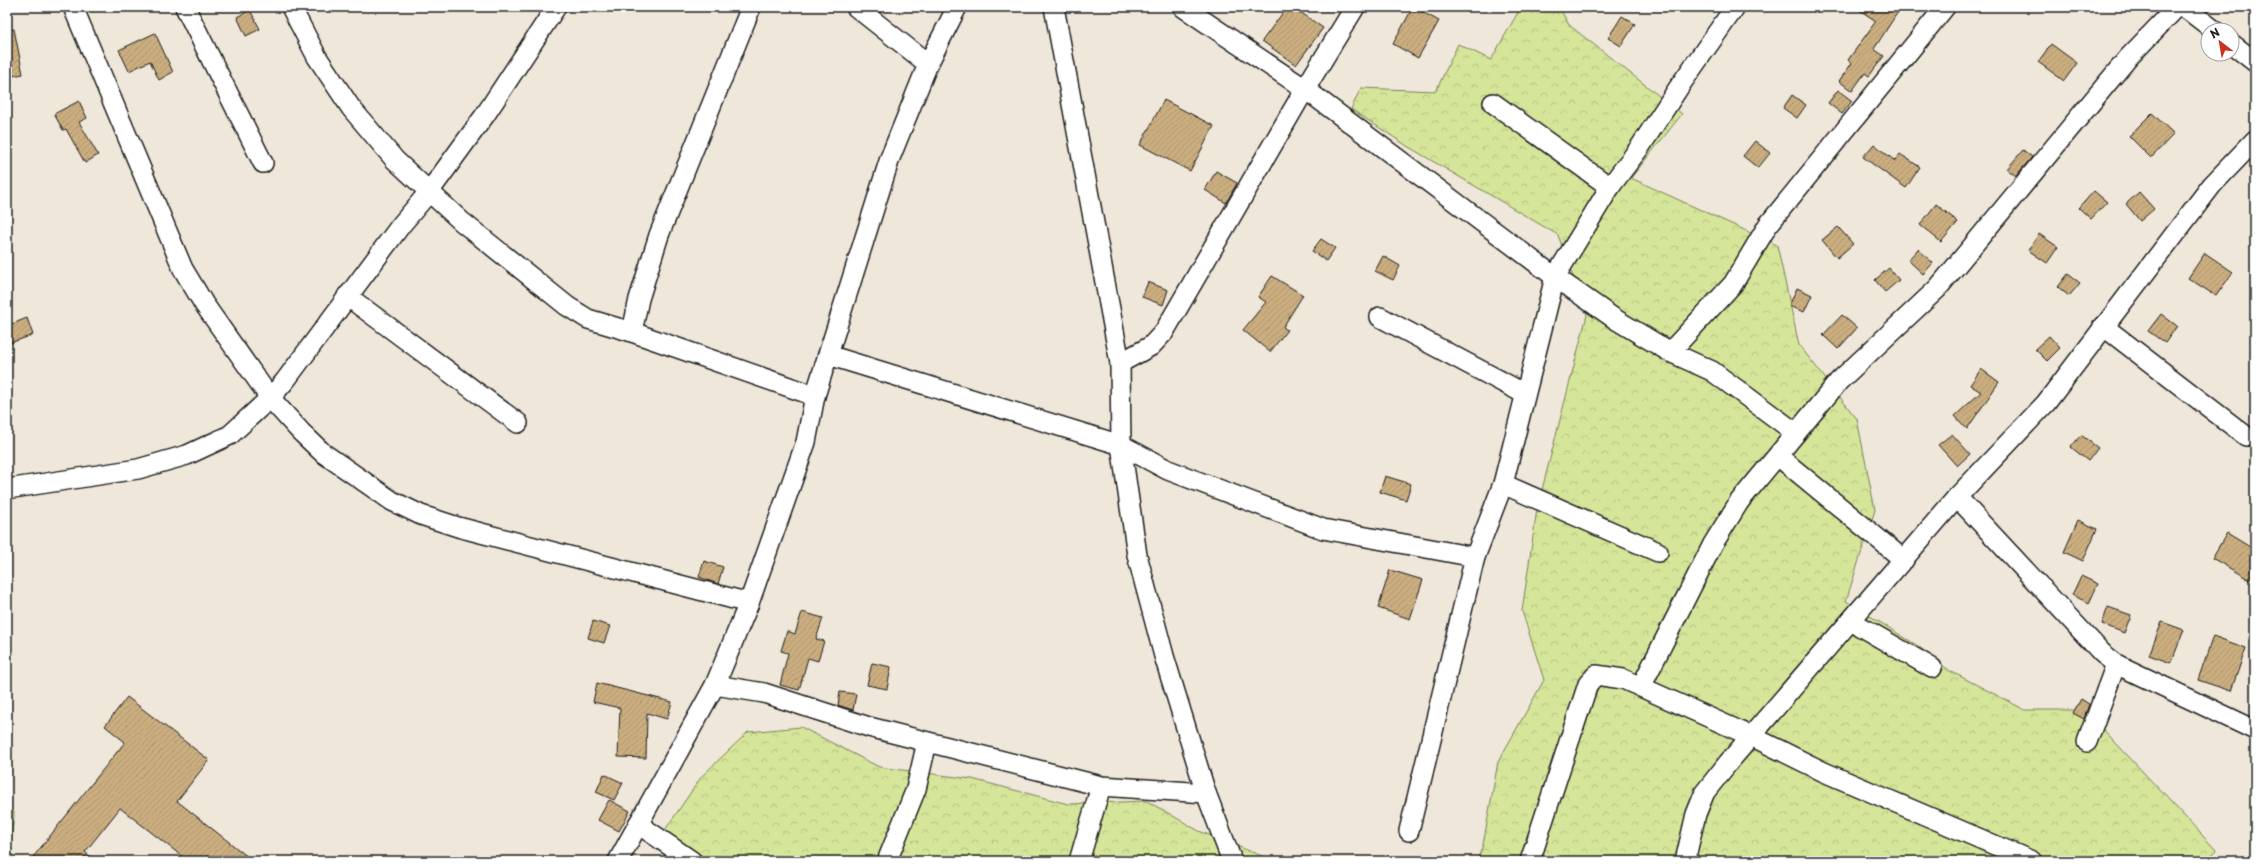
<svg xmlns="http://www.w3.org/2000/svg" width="2262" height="868" font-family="'Playpen Sans',sans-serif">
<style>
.forest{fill:url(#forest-crowns);stroke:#78805a}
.building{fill:url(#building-hatch);stroke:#1c1c1c}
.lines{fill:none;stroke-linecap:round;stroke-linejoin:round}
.minor-casing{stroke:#1c1c1c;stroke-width:22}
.minor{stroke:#fff;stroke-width:19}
</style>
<defs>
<pattern id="forest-crowns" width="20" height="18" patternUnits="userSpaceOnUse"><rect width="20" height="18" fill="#d5e599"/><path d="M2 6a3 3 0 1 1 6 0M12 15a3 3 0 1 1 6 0" fill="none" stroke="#b6c483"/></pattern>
<pattern id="building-hatch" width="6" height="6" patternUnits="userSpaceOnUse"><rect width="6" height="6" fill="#cbae80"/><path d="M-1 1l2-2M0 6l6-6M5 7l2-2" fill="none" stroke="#ae956e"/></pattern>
</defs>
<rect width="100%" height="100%" fill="#efe7d9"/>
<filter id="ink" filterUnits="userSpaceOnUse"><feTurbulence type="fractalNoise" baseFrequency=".025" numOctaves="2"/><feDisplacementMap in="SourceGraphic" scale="8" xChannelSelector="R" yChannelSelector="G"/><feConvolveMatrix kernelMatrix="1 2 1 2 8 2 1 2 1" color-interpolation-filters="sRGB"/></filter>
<g filter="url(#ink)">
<!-- forest -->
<g class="forest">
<path d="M1521 7H1559L1569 25 1682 114 1631 178 1777 245 1799 345 1857 419 1875 510 1846 601 1918 646 1950 671 2025 710H2085L2216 850 2208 861H1477L1483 845 1498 762 1544 680 1522 611 1537 509 1587 315 1558 235 1407 146 1351 109 1361 88 1436 91 1458 44 1491 60Z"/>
<path d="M801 727 879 767 972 779 1068 804 1147 801 1199 831 1262 856 1265 861H674L665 830 702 776 748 732Z"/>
<path d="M7 811 14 812C14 828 7 845 12 861H7Z"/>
</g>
<!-- building -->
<g class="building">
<path d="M1287 7H1293L1323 28 1296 65 1262 41Z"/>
<path d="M1413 7 1439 21 1418 58 1393 44Z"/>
<path d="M1855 7H1901L1874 49 1884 56 1869 76 1865 73 1852 91 1839 81 1852 63 1848 60 1876 21Z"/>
<path d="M250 10 260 29 246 36 237 17Z"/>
<path d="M1622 16 1635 24 1621 46 1608 38Z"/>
<path d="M14 29 23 74 7 77V30Z"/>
<path d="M155 33 173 72 159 80 150 61 129 71 119 50Z"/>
<path d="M2051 44 2077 63 2064 81 2038 62Z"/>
<path d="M1838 90 1852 101 1842 114 1828 103Z"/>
<path d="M1792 95 1806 105 1797 118 1783 108Z"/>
<path d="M1164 100 1214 126 1190 171 1140 145Z"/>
<path d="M79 101 87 118 79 122 98 155 85 163 66 129 63 130 54 114Z"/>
<path d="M2152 113 2174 134 2151 158 2129 136Z"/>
<path d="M1755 141 1770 153 1758 168 1743 156Z"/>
<path d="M1874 144 1895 161 1900 154 1920 167 1906 188 1863 157Z"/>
<path d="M2023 150 2032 157 2016 176 2007 169Z"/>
<path d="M1216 171 1237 183 1226 203 1205 190Z"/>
<path d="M2094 191 2107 202 2091 219 2079 208Z"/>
<path d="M2139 192 2154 209 2140 221 2126 204Z"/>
<path d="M1936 204 1958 222 1941 242 1920 225Z"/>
<path d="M1838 227 1853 244 1837 258 1822 240Z"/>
<path d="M2039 234 2058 247 2047 263 2028 250Z"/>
<path d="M1321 239 1335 248 1326 261 1312 251Z"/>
<path d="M1918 249 1933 263 1923 274 1908 260Z"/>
<path d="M2205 253 2233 272 2216 296 2188 278Z"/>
<path d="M1383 256 1400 266 1393 280 1375 271Z"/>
<path d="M1889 268 1899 280 1885 292 1875 280Z"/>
<path d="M2068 274 2080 283 2069 296 2058 287Z"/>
<path d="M1272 276 1303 295 1283 327 1287 330 1270 352 1243 330 1266 302 1258 297Z"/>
<path d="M1148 282 1168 290 1163 305 1142 297Z"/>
<path d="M1797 288 1812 295 1804 312 1789 306Z"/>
<path d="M2161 314 2177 326 2165 343 2148 331Z"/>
<path d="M1842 315 1857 328 1838 349 1823 335Z"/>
<path d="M27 318 33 335 7 344V326Z"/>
<path d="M2049 336 2060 348 2047 361 2035 349Z"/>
<path d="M1981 369 1999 382 1967 429 1955 416 1981 392 1970 385Z"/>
<path d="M1952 434 1970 454 1957 466 1938 445Z"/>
<path d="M2081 435 2098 448 2088 461 2071 447Z"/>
<path d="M1385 476 1411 484 1406 500 1380 492Z"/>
<path d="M2078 520 2097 529 2083 561 2064 552Z"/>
<path d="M2227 533 2255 550V571L2250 580 2212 558Z"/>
<path d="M704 561 723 567 718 584 699 577Z"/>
<path d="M1390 570 1423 580 1410 619 1378 608Z"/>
<path d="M2081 576 2098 584 2089 603 2072 595Z"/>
<path d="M2108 607 2131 615 2124 633 2102 624Z"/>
<path d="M802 612 823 618 816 639 824 641 818 661 808 658 799 690 780 685 788 653 781 651 787 631 795 634Z"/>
<path d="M593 621 610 626 604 643 588 638Z"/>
<path d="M2162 622 2184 630 2171 663 2149 655Z"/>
<path d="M2213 636 2246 648 2231 691 2198 680Z"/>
<path d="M872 663 891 667 887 689 867 685Z"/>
<path d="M597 683 672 702 667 719 647 713 646 758 618 757 620 708 593 702Z"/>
<path d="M840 692 856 694 853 710 838 705Z"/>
<path d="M127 697 209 760 177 801 253 861H188L120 808 85 852 96 861H30L125 742 105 726Z"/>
<path d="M2081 699 2089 704 2084 719 2073 713Z"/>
<path d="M604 774 623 783 614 800 596 792Z"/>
<path d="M609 800 630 811 619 831 598 820Z"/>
</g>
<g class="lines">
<!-- minor casing -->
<g class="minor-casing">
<g id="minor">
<path d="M73 7 183 269 204 304 270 398 301 432 323 453 392 501 421 515 458 527 749 603"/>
<path d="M185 7 263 163"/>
<path d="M291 7 317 57 351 108 395 160 461 221 567 306 588 319 632 332"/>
<path d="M751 7 659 235 639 299 632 332 815 396"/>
<path d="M856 7 928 64"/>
<path d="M1054 7 1120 363 1121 445 1137 555 1164 656 1206 793 1232 861"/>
<path d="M1183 7 1305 89 1555 277 1615 319 1670 352 1712 371 1796 433"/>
<path d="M2184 7 2214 30"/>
<path d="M2232 44 2255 62"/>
<path d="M1493 103 1610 187"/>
<path d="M347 296 518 423"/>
<path d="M1380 317 1525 394"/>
<path d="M2103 326 2246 436"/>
<path d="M1670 352 1733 284 1768 225 1945 7"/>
<path d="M828 355 1121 445 1168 470 1323 529 1475 557"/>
<path d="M1120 363 1151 346 1164 332 1305 89 1355 7"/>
<path d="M1778 456 1904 560"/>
<path d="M1503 484 1658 552"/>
<path d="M7 489 138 469 187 455 230 435 270 398 285 381 401 225 429 192 485 115 556 7"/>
<path d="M1957 497 2102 653 2116 664 2255 730"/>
<path d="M1851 621 1932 668"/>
<path d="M715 685 764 693 869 727 1101 786 1206 793"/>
<path d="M1641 687 1713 544 1739 502 1839 381 1937 289 2128 58 2177 7"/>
<path d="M2087 742 2116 664"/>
<path d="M638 824 692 861"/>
<path d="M1409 831 1475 557 1503 484 1555 277 1610 187 1640 147 1681 84 1735 7"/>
<path d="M618 861 715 685 749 603 806 442 815 396 890 158 928 64 957 7"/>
<path d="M887 861 916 789 927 742"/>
<path d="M1079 861 1101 786"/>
<path d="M1530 861 1588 684 1596 675 1623 679 1753 737 1824 772 2032 861"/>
<path d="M1685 861 1696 814 1705 792 1728 763 1957 497 2046 403 2212 185 2255 140"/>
</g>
</g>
<!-- minor -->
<use href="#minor" class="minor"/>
</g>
</g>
<!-- margin -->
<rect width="2262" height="868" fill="none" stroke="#fff" stroke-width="24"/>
<rect x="12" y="12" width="2238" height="844" fill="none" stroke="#1c1c1c" stroke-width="1.5" filter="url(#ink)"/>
<!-- north arrow -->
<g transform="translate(2220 42) rotate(329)"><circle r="19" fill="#ffffff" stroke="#a4a4a4"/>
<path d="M0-3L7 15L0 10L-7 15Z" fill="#c8321e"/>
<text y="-6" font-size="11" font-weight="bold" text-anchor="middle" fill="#1c1c1c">N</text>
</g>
</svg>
